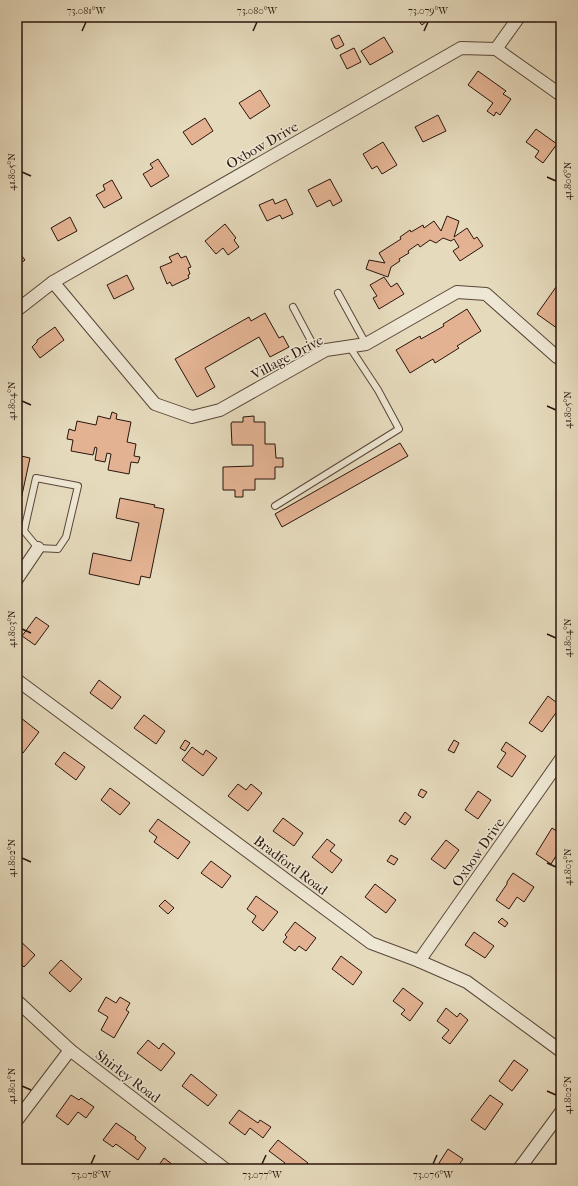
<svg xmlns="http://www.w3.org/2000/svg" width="578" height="1186" font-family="'IM FELL French Canon',serif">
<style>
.building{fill:#e2b292;stroke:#2a150d}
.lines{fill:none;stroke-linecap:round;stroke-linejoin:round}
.service-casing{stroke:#594639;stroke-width:8}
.minor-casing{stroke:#594639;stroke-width:14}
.service{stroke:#eee7d3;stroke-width:6}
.minor{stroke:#eee7d3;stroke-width:12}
.ticks{fill:none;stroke:#2a150d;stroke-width:1.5}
.labels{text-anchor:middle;stroke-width:3;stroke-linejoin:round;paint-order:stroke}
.street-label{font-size:14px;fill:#2a150d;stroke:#eee7d3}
.neatline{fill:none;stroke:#2a150d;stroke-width:1.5}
.ticks-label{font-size:10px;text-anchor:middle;fill:#2a150d}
</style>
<rect width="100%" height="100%" fill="#e5dabc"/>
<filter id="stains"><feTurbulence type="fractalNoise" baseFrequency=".005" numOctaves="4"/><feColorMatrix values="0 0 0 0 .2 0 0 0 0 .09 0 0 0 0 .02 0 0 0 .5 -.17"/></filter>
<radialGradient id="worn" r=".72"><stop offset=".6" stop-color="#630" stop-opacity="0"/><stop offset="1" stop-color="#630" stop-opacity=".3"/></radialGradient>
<!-- building -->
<g class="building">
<path d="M415 17H432L422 25Z"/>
<path d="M339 35 344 45 337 49 335 48 331 39Z"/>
<path d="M384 37 393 52 370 65 361 51Z"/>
<path d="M354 48 361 62 347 69 340 55Z"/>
<path d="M478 71 506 91 503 94 511 99 500 115 496 112 494 116 487 111 493 103 468 85Z"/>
<path d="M260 90 270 106 250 119 239 103Z"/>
<path d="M438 115 446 131 423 142 415 127Z"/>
<path d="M205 118 213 131 192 145 183 132Z"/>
<path d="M536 129 557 144 543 163 535 157 539 151 526 142Z"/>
<path d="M383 142 397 165 382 174 377 166 372 169 363 154Z"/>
<path d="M158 159 169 176 151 187 143 174 153 168 150 164Z"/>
<path d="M330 179 342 201 333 206 330 200 317 207 308 190Z"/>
<path d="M112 180 122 198 104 208 96 195 105 190 103 185Z"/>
<path d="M273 199 275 204 286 199 293 214 282 219 280 215 267 221 259 205Z"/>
<path d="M447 216 459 221 454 237 467 228 474 239 477 237 483 246 460 261 453 251 459 247 454 239 451 241 443 238 436 243 430 240 420 247 418 244 408 251 409 253 399 259 400 261 391 267 388 277 366 269 369 260 385 263 379 253 401 239 400 237 410 230 411 232 423 225 424 228 434 221 441 231Z"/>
<path d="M70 217 77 231 58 241 51 228Z"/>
<path d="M225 224 236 238 234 240 239 247 228 255 223 248 216 254 205 241Z"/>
<path d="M17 250 25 260 17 266Z"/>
<path d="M178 253 181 258 186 256 191 267 188 268 190 274 188 275 189 278 172 286 170 282 167 284 160 267 172 262 169 257Z"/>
<path d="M127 275 134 289 114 299 107 285Z"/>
<path d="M384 277 391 287 397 283 404 294 379 309 373 298 377 296 370 285Z"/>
<path d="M561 280 560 320 561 331 537 314Z"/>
<path d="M467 309 481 331 457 346 459 348 435 363 433 359 410 373 396 350 420 336 421 339 444 326 443 324Z"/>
<path d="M265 313 279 338 283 336 289 347 270 357 259 337 205 368 215 387 197 397 175 359 249 317 251 321Z"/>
<path d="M55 327 64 340 40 358 32 347 37 342V340Z"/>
<path d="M112 412 117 414 116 419 131 422 127 442 136 444 134 456 140 457 138 463 131 462 129 474 108 470 111 454 107 453 105 462 95 460 97 448 95 447 93 455 71 451 73 440 67 439 69 429 75 431 77 421 96 425 98 416 110 419Z"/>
<path d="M254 416V422H265V444H275L276 458H283V467H275V479H255V490H243V497H235V490H223V467L253 466V445H232L231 424 232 422H243V417Z"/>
<path d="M400 443 408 456 282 527 275 514Z"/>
<path d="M17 455 30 458 17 518Z"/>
<path d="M120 498 155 505 154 507 164 509 150 578 141 576 139 585 89 574 93 553 131 561 139 523 116 518Z"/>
<path d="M36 617 49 626 35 645 22 636Z"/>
<path d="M99 680 121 697 112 709 90 693Z"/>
<path d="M548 696 561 706 542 732 529 723Z"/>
<path d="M144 715 165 731 156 744 134 728Z"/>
<path d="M21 718 39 732 23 753 17 749V741L22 736 17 732V723Z"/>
<path d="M185 740 190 743 185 751 180 748Z"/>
<path d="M454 740 459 743 454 753 448 750Z"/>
<path d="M506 742 526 756 512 777 497 767 506 753 501 750Z"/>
<path d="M192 747 203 755 206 750 217 758 203 776 182 760Z"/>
<path d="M64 752 85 767 76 780 55 764Z"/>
<path d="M238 784 246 790 251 784 262 793 248 811 228 796Z"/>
<path d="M110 788 130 803 120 815 101 800Z"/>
<path d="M421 789 427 792 423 798 418 795Z"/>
<path d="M478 791 491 800 478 819 465 810Z"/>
<path d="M405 812 411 817 405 825 399 821Z"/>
<path d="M283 818 303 833 294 846 273 831Z"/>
<path d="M158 819 190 842 178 859 154 842 157 837 149 831Z"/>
<path d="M552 828 561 834V848L551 864 536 854Z"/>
<path d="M327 839 335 845 330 851 342 860 332 873 312 857Z"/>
<path d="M446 840 459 850 445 869 431 859Z"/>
<path d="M391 855 398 859 394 865 387 861Z"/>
<path d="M211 861 231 876 222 888 201 873Z"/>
<path d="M513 873 534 887 524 902 517 897 509 909 496 900 507 884V882Z"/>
<path d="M375 884 396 900 386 913 365 897Z"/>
<path d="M256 896 278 912 263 931 252 922 256 916 247 909Z"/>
<path d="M165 900 174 908 168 914 159 906Z"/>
<path d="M502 918 508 923 505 927 498 922Z"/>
<path d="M295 922 316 938 306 951 299 946 295 951 283 942 287 937 285 935Z"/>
<path d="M474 932 494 946 485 958 465 945Z"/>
<path d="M17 938 35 955 24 967 17 960Z"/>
<path d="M341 956 362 972 353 985 332 969Z"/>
<path d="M61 960 82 979 70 992 49 973Z"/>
<path d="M403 988 423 1003 410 1021 401 1014 405 1010 393 1001Z"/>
<path d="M106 997 116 1003 120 997 130 1003 126 1010 129 1012 114 1038 101 1030 108 1017 98 1011Z"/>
<path d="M446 1008 457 1017 460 1013 468 1020 450 1044 442 1038 449 1030 437 1021Z"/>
<path d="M148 1040 159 1049 163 1043 175 1053 161 1071 137 1053Z"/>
<path d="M514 1060 528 1070 512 1091 499 1081Z"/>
<path d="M191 1074 217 1095 208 1106 182 1086Z"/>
<path d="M71 1095 79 1100 81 1098 94 1107 86 1118 78 1112 68 1125 56 1116Z"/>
<path d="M490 1095 503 1104 485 1130 471 1120Z"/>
<path d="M239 1110 258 1123 260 1120 271 1127 263 1138 250 1128 245 1135 229 1123Z"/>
<path d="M116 1123 136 1137 135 1139 146 1148 138 1160 116 1144 113 1147 103 1140Z"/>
<path d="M278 1140 308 1163 304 1169H284L282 1167 285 1163 269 1151Z"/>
<path d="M448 1149 463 1159 456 1169H447L439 1163Z"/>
<path d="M164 1158 173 1165 174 1164 181 1169H156Z"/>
</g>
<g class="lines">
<!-- service casing -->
<g class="service-casing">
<g id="service">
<path d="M338 293 366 344"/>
<path d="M293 307 318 354"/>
<path d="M36 478 78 486 66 537 58 549 38 548 24 531Z"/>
<path d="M275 506 399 429 378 390 349 346"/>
</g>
</g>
<!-- minor casing -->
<g class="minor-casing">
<g id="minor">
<path d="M496 49 561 95"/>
<path d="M53 282 155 404 192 417 220 410 326 350 366 344 457 292 486 294 557 357 561 359"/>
<path d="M17 310 53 282 461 48 496 49 519 17"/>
<path d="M17 579 38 548"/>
<path d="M17 680 371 943 419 961 467 982 561 1051"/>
<path d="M419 961 561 759"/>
<path d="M17 1001 70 1050 225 1169"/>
<path d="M17 1120 70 1050"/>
<path d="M519 1169 561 1112"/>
</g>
</g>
<!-- service -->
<use href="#service" class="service"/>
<!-- minor -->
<use href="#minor" class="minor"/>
</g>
<!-- ticks -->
<path class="ticks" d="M82 31 86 22M253 31 257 22M424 31 428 22M22 172 31 176M547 177 556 181M22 401 31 405M547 406 556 410M22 629 31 633M547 634 556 638M22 858 31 862M547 863 556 867M22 1086 31 1090M547 1091 556 1095M91 1164 95 1155M262 1164 266 1155M433 1164 437 1155"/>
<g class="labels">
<!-- street labels -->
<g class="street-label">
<text transform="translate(262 145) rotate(-30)" y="5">Oxbow Drive</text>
<text transform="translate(287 357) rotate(-28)" y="5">Village Drive</text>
<text transform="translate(478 852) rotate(-55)" y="5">Oxbow Drive</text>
<text transform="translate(291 865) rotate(37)" y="5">Bradford Road</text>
<text transform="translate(128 1076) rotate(37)" y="5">Shirley Road</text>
</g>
</g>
<!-- margin -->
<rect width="578" height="1186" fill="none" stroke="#e5dabc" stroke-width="44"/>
<rect x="22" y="22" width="534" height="1142" class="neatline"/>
<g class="ticks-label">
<text x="86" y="14">73.081°W</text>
<text x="257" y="14">73.080°W</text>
<text x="428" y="14">73.079°W</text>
<text transform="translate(11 172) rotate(-90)" y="4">41.805°N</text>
<text transform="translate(567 181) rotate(-90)" y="4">41.806°N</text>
<text transform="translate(11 401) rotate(-90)" y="4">41.804°N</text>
<text transform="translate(567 410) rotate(-90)" y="4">41.805°N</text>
<text transform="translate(11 629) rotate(-90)" y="4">41.803°N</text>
<text transform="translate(567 638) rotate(-90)" y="4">41.804°N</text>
<text transform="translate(11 858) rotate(-90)" y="4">41.802°N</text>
<text transform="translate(567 867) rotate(-90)" y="4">41.803°N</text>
<text transform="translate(11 1086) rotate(-90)" y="4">41.801°N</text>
<text transform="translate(567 1095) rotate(-90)" y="4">41.802°N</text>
<text x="91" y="1178">73.078°W</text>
<text x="262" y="1178">73.077°W</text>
<text x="433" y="1178">73.076°W</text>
</g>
<rect width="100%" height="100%" filter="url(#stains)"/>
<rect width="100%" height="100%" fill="url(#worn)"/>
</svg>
